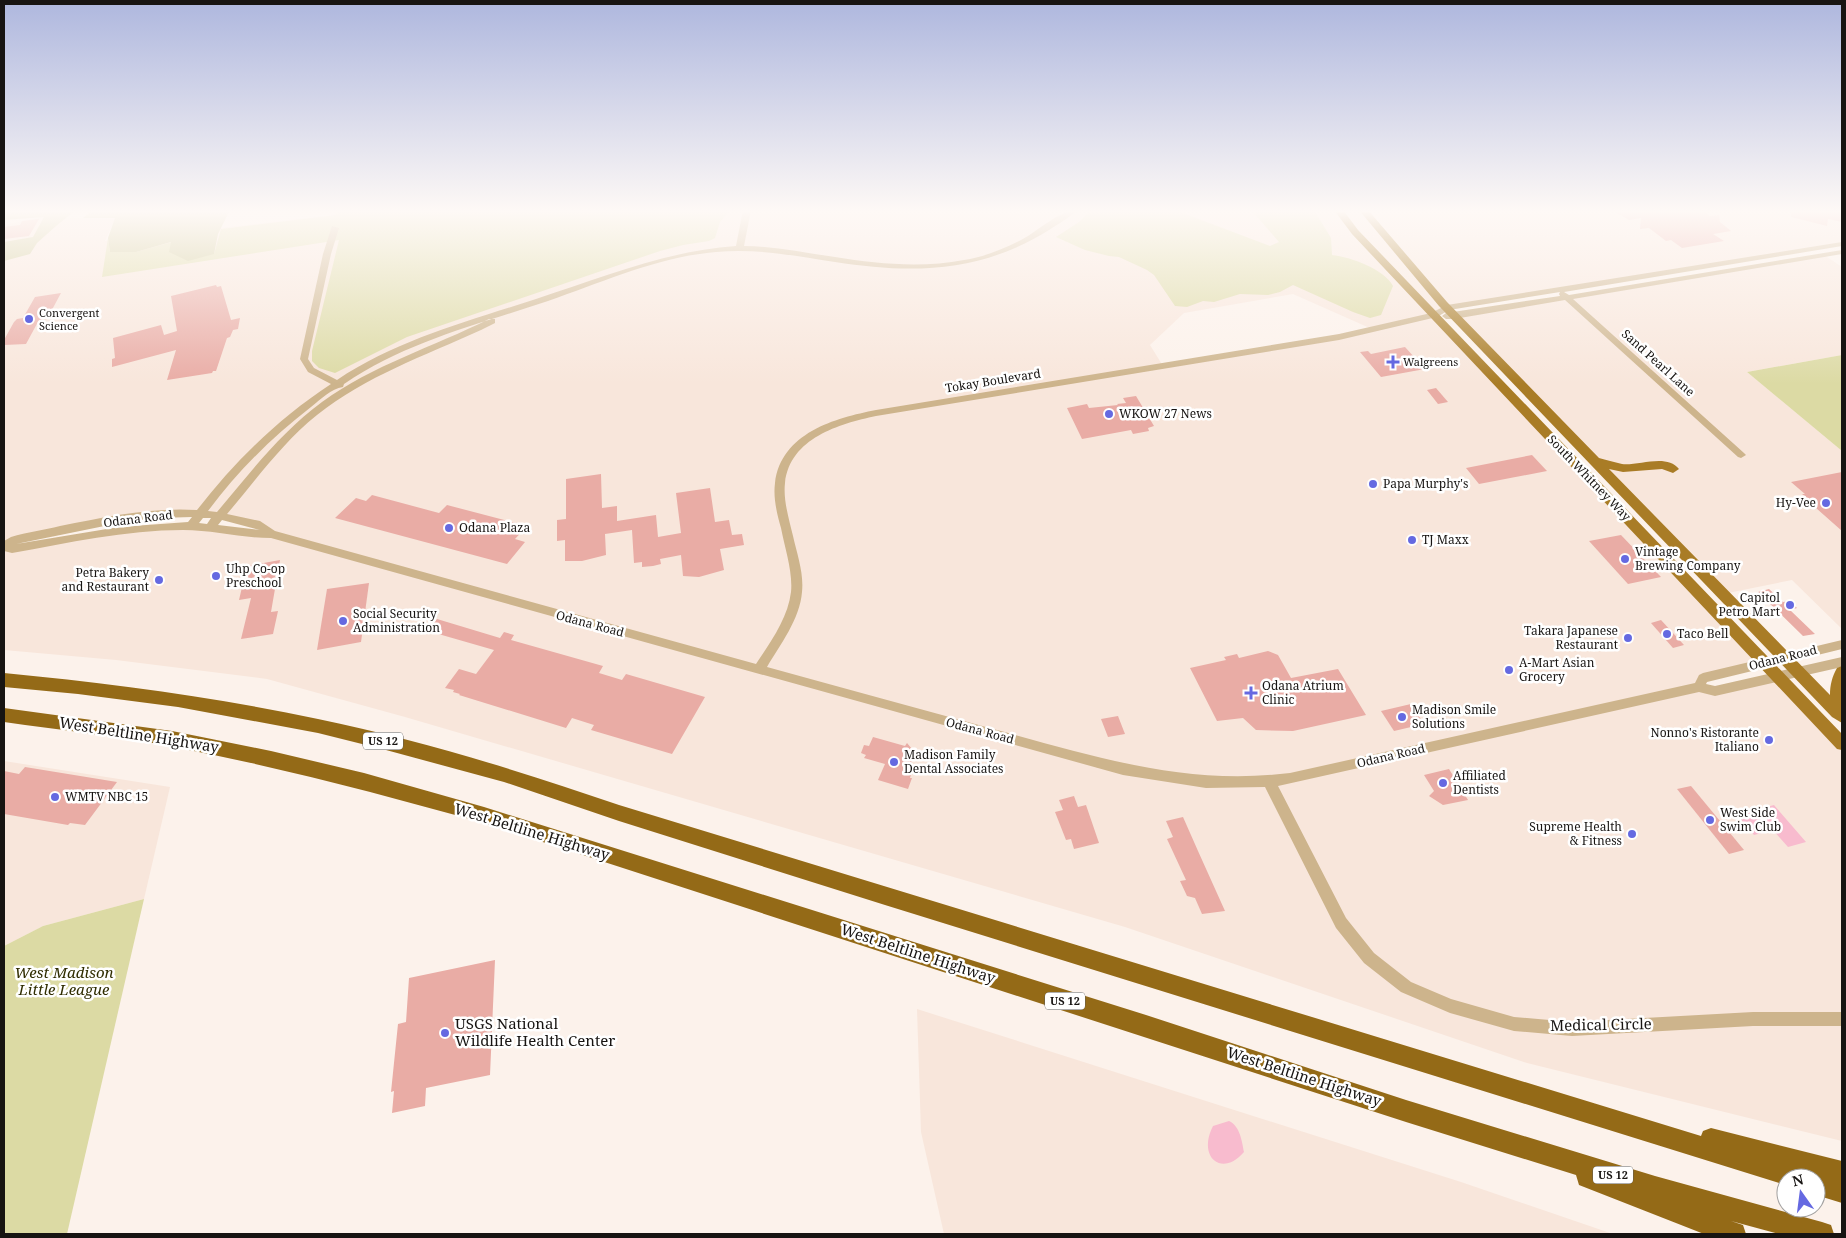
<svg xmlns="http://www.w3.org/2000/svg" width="1846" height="1238" font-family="'Noto Serif',serif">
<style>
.built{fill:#f8e6db;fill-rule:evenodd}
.green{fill:#dcdaa4}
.forest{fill:#c9c68e}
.water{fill:#f8bbce}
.building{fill:#e9aca5}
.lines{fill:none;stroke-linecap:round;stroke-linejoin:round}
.minor{fill:#cdb48c;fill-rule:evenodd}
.major{fill:#a97c26;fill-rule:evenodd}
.highway{fill:#946a17;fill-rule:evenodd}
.poi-dot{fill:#6569e1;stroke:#fff;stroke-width:2}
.labels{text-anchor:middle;stroke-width:5;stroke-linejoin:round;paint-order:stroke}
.far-poi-label{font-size:11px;fill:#171412;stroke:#fff;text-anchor:start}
.shield{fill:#fff;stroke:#5d5a59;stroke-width:1}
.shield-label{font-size:11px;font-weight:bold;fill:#171412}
.street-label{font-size:12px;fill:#171412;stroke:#fff}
.poi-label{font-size:12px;fill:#171412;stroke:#fff;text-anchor:start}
.near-street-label{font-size:15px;fill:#171412;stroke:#fff}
.near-park-label{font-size:15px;font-style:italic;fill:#302d00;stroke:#fff}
.near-poi-label{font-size:15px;fill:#171412;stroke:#fff;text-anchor:start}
</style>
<rect width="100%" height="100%" fill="#fcf2eb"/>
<!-- built -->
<g class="built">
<path d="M335 210H1842V244L1447 308 1435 316 1765 663 1703 678 1700 687 1715 691 1778 677 1842 744V1141L1527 1063 1125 927 405 717 267 679 116 660 4 650V547L12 549 158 527 270 534 231 517 163 514 15 540 4 546V225L42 217 115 219 105 241 334 215ZM1293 294 1372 329 1163 366 1150 345 1184 313Z"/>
<path d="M1824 255 1842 267V355L1747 372 1842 451V629L1792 580 1723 594 1454 316Z"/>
<path d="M4 761 170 787 144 899 43 926 4 946Z"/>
<path d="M917 1009 1461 1182 1613 1234H944L921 1132Z"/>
</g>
<!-- green -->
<g class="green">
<path d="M337 210H730L720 222 715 238 709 241 683 245 660 251 407 337 335 373 319 368 312 361V351L339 240 102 277 108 238 110 252H136L172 242 214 254 221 229 336 215Z"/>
<path d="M1099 210H1175L1270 246 1279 242 1254 213 1258 210H1314L1331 238 1332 255C1351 257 1384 269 1393 286L1381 315 1370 318 1353 312 1293 285 1280 292 1268 295 1240 294 1214 302 1203 301 1187 307 1175 306 1154 275 1147 270 1119 257 1109 256 1085 250 1056 237 1079 222 1088 213 1101 212Z"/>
<path d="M1842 355V451L1747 372Z"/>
<path d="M144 899 67 1234H4V946L43 926Z"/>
</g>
<!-- forest -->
<g class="forest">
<path d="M4 210H76L56 226 37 243 30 254 4 261V242L33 237 44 217 4 220Z"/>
<path d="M93 210H230L218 234 214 254 188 261 169 252 171 242 136 252H110L108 238 115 218H83Z"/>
</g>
<!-- water -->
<g class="water">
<path d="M1774 805 1806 842 1788 847 1773 830 1754 835 1737 815Z"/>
<path d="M1229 1121C1240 1126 1242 1141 1244 1152 1222 1178 1197 1157 1213 1126Z"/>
</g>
<!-- building -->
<g class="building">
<path d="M1631 210H1703L1710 216 1719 215 1720 222 1731 231 1713 234 1724 241 1682 248 1671 240 1666 241 1649 228 1640 229 1641 218 1629 220 1617 213Z"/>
<path d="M1792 210H1842V222L1828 219 1827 226 1791 217Z"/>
<path d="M39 219 29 236 4 239V227L20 225 22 221Z"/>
<path d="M216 285 217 287 221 286 231 320 240 318 238 329 233 330 230 337 227 338 216 371H213L212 373 167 380 176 350 112 367V359L115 358 113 338 161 325 164 335 177 331 171 296Z"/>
<path d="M61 293 47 319 39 320 26 344 4 345V340L14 322 17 319 23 318 35 297Z"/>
<path d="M1405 347 1425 369 1381 377 1360 352 1368 351 1371 354Z"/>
<path d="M1436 388 1448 402 1438 404 1427 390Z"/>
<path d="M1136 396 1154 426 1148 428 1149 431 1133 434 1131 430 1082 439 1067 408 1087 404 1089 408 1118 405 1117 404 1126 403 1123 398Z"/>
<path d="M1532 455 1547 471 1479 484 1466 468Z"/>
<path d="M1842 472V531L1807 500 1808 499 1802 494H1805L1791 482Z"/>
<path d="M601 474 602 508 617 506V521L656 515 658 537 681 533 676 493 710 488 715 522 729 520 732 535 742 534 744 545 720 549 724 570 699 577 683 576 681 555 660 559 661 564 653 566 642 567V562L634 563 632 530 605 534 606 555 582 561H565V540L557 541V520L566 519V479Z"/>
<path d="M372 495 439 513 447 505 527 526 515 539 525 542 507 564 335 518 356 498 366 501Z"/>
<path d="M1621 535 1661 577 1628 584 1589 541Z"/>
<path d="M280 560 271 612 278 611 273 634 241 639 251 598 239 600 247 566Z"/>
<path d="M369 583 361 642 317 650 327 589Z"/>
<path d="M1769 589 1783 602 1790 601 1797 608 1790 610 1815 634 1803 636 1758 592Z"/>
<path d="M437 619 500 638 504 632 514 635 511 640 603 666 599 673 622 680 626 674 705 697 672 754 591 730 594 725 572 718 566 728 459 695 460 694 453 692 454 690 445 688 459 669 476 674 494 650 428 631Z"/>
<path d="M1661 620 1684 645 1673 648 1651 623Z"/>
<path d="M1268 651 1278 655 1291 678 1338 669 1366 715 1293 731 1256 730 1243 718 1217 721 1190 668 1226 660 1224 657 1237 654 1239 658Z"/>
<path d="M1411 704 1424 724 1394 731 1381 711Z"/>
<path d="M1118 716 1125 734 1108 737 1101 719Z"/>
<path d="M873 737 905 746 907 743 912 749 914 756 908 770 912 771 910 778H912L908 789 878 780 885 764 864 758 866 755 861 753 864 745 869 746Z"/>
<path d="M25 767 117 782 85 825 70 823 68 825 4 814V771L19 774Z"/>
<path d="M1449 769 1468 800 1443 805 1429 796 1434 791 1424 775Z"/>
<path d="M1691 786 1744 850 1729 854 1677 789Z"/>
<path d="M1074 796 1078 807 1086 805 1099 843 1074 849 1071 839 1066 840 1055 812 1063 810 1059 800Z"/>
<path d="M1183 817 1198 851 1225 911 1202 914 1195 898 1187 896 1180 881 1186 880 1167 839 1173 837 1166 821Z"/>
<path d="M495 960 490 1075 426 1088 425 1106 392 1113 394 1091 391 1092 398 1024 406 1022 409 978Z"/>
</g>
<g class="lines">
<!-- minor -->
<path class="minor" d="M743 210H751L744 246C775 246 805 253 835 257 877 264 922 268 964 260 984 257 1003 249 1021 240 1038 231 1060 210 1077 210 1069 218 1058 224 1049 230 980 273 913 274 835 262 795 256 757 248 716 252 657 257 603 282 548 301 477 325 408 341 344 384L343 387C331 389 321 399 311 407 272 437 237 472 208 511L217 512C250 473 281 432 322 402 373 365 433 347 489 319H495V323L481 330C424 356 366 376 317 415 282 443 256 480 227 514L260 521 275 531 756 664C770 643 788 618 791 592 793 572 785 549 781 528 777 514 773 498 775 483 781 433 835 418 876 410L1339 334 1431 313 1447 305 1842 242V246L1564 292 1569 295 1842 250V254L1573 299 1744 453 1746 455 1741 458 1738 457 1565 300 1454 319H1446L1442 316 1446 313 1560 296 1559 294 1560 292 1449 310 1437 317 1339 340 876 416C839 424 790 438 785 483 783 500 789 519 793 536 797 554 804 573 802 592 800 619 780 645 767 667 843 688 920 709 997 730 1097 757 1185 786 1290 773L1695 683 1699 675 1703 673 1842 640V649L1707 682 1706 684 1715 686 1842 657V667L1715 696 1699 692 1278 786 1346 918 1374 953 1411 982 1451 999 1514 1017 1572 1022 1753 1012H1842V1026H1753L1572 1036 1514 1031 1450 1013 1401 992 1364 963 1336 928 1265 787 1206 788 1123 775 271 538C241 538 213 530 183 530 125 530 68 543 12 553L4 551V541L11 537C27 532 44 530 60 526 105 517 151 507 197 510 235 461 279 418 331 384L308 372 300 359 323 254 332 226 339 228 331 254 308 359 314 368 337 380C399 339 466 322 536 299 603 277 666 251 736 246ZM192 517 188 522 119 527 16 544 129 521 159 518ZM203 518H211L207 524 199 523ZM222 520 260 530 218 525Z"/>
<!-- major -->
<g class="major">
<path d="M1334 210H1343L1358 230 1842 734V750L1837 749 1352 234Z"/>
<path d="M1359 210H1368L1447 302 1599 458C1606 460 1614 462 1622 464 1638 466 1667 453 1679 469L1673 473 1662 469 1623 472 1609 469 1830 695C1830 685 1832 677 1837 668L1842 666V723L1832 717 1439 306Z"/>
</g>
<!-- highway -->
<g class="highway">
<path d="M4 673C109 683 214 697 318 719 420 740 520 771 619 805L1701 1136 1703 1131 1711 1128 1842 1161V1203L1816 1195V1178H1786V1185L885 905 619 821 504 782 386 750 318 733 178 707 78 694 4 687Z"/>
<path d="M4 708 172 731 271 751 364 773 484 807 1146 1015 1406 1100 1655 1176 1822 1222 1831 1225 1834 1234H1779L1731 1221 1743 1225 1746 1234H1704L1579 1185 1576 1175 1406 1122 484 823C381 794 279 767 174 747 118 736 60 730 4 722Z"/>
</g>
</g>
<!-- sky -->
<linearGradient id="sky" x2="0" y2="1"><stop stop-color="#aeb7de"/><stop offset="0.55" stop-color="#fef9f6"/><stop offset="1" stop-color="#fef9f6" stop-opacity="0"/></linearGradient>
<rect width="1846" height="384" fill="url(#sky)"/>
<!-- markers -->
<g class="poi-dot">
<circle cx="29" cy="319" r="5"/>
<path d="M1390.5 354.5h5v5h5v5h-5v5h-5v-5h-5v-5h5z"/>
<circle cx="1109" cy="414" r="5"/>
<circle cx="1373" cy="484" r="5"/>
<circle cx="1826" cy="503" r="5"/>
<circle cx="449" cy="528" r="5"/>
<circle cx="1412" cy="540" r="5"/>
<circle cx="1625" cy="559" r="5"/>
<circle cx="216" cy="576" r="5"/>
<circle cx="159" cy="580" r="5"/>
<circle cx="1790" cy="605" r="5"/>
<circle cx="343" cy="621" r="5"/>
<circle cx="1667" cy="634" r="5"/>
<circle cx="1628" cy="638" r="5"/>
<circle cx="1509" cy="670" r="5"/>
<path d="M1248.5 685.5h5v5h5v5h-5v5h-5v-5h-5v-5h5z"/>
<circle cx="1402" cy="717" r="5"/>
<circle cx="1769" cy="740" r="5"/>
<circle cx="894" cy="762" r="5"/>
<circle cx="1443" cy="783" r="5"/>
<circle cx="55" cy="797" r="5"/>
<circle cx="1710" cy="820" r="5"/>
<circle cx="1632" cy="834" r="5"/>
<circle cx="445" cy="1033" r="5"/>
</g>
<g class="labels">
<!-- far-poi labels -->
<g class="far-poi-label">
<text x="39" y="317">Convergent<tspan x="39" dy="13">Science</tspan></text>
<text x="1403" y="366">Walgreens</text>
</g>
<!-- shield labels -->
<g class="shield">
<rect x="363" y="732.5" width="40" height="17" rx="4"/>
<rect x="1045" y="992.5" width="40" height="17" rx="4"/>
<rect x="1593" y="1166.5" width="40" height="17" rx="4"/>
</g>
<g class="shield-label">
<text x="383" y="745">US 12</text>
<text x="1065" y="1005">US 12</text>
<text x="1613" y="1179">US 12</text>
</g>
<!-- street labels -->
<g class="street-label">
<text transform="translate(1658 363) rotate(42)" y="4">Sand Pearl Lane</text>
<text transform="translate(993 381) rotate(-9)" y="4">Tokay Boulevard</text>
<text transform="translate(1589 478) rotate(46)" y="4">South Whitney Way</text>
<text transform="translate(138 519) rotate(-7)" y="4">Odana Road</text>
<text transform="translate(590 624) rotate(15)" y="4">Odana Road</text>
<text transform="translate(1783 658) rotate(-14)" y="4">Odana Road</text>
<text transform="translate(980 731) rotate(15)" y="4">Odana Road</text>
<text transform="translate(1391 756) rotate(-13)" y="4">Odana Road</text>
</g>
<!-- poi labels -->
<g class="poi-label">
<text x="1119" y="418">WKOW 27 News</text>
<text x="1383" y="488">Papa Murphy's</text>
<text x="1816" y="507" text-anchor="end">Hy-Vee</text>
<text x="459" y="532">Odana Plaza</text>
<text x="1422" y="544">TJ Maxx</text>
<text x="1635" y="556">Vintage<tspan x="1635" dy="14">Brewing Company</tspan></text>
<text x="226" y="573">Uhp Co-op<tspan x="226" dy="14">Preschool</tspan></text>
<text x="149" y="577" text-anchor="end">Petra Bakery<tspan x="149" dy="14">and Restaurant</tspan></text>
<text x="1780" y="602" text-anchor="end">Capitol<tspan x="1780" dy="14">Petro Mart</tspan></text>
<text x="353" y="618">Social Security<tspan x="353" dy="14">Administration</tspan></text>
<text x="1618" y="635" text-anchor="end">Takara Japanese<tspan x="1618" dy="14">Restaurant</tspan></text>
<text x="1677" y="638">Taco Bell</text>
<text x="1519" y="667">A-Mart Asian<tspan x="1519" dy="14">Grocery</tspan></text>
<text x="1262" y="690">Odana Atrium<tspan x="1262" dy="14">Clinic</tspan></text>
<text x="1412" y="714">Madison Smile<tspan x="1412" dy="14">Solutions</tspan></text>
<text x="1759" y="737" text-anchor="end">Nonno's Ristorante<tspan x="1759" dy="14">Italiano</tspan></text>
<text x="904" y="759">Madison Family<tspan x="904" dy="14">Dental Associates</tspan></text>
<text x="1453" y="780">Affiliated<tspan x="1453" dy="14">Dentists</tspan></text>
<text x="65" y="801">WMTV NBC 15</text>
<text x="1720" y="817">West Side<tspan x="1720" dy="14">Swim Club</tspan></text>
<text x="1622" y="831" text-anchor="end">Supreme Health<tspan x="1622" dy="14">&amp; Fitness</tspan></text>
</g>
<!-- near-street labels -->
<g class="near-street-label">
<text transform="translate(139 735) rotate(9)" y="5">West Beltline Highway</text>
<text transform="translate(532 832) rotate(17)" y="5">West Beltline Highway</text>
<text transform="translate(918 954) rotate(18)" y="5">West Beltline Highway</text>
<text transform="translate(1601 1025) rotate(-1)" y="5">Medical Circle</text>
<text transform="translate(1304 1077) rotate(18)" y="5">West Beltline Highway</text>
</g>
<!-- near-park labels -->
<g class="near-park-label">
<text x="64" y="978">West Madison<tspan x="64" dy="17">Little League</tspan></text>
</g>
<!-- near-poi labels -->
<g class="near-poi-label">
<text x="455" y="1029">USGS National<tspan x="455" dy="17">Wildlife Health Center</tspan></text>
</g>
</g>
<!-- border -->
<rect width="1846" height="1238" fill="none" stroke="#171412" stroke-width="10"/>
<!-- north arrow -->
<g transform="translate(1801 1193) rotate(346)"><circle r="24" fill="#ffffff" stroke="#a2a1a0"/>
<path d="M0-4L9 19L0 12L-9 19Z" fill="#6569e1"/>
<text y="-8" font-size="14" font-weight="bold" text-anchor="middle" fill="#171412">N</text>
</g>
</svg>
